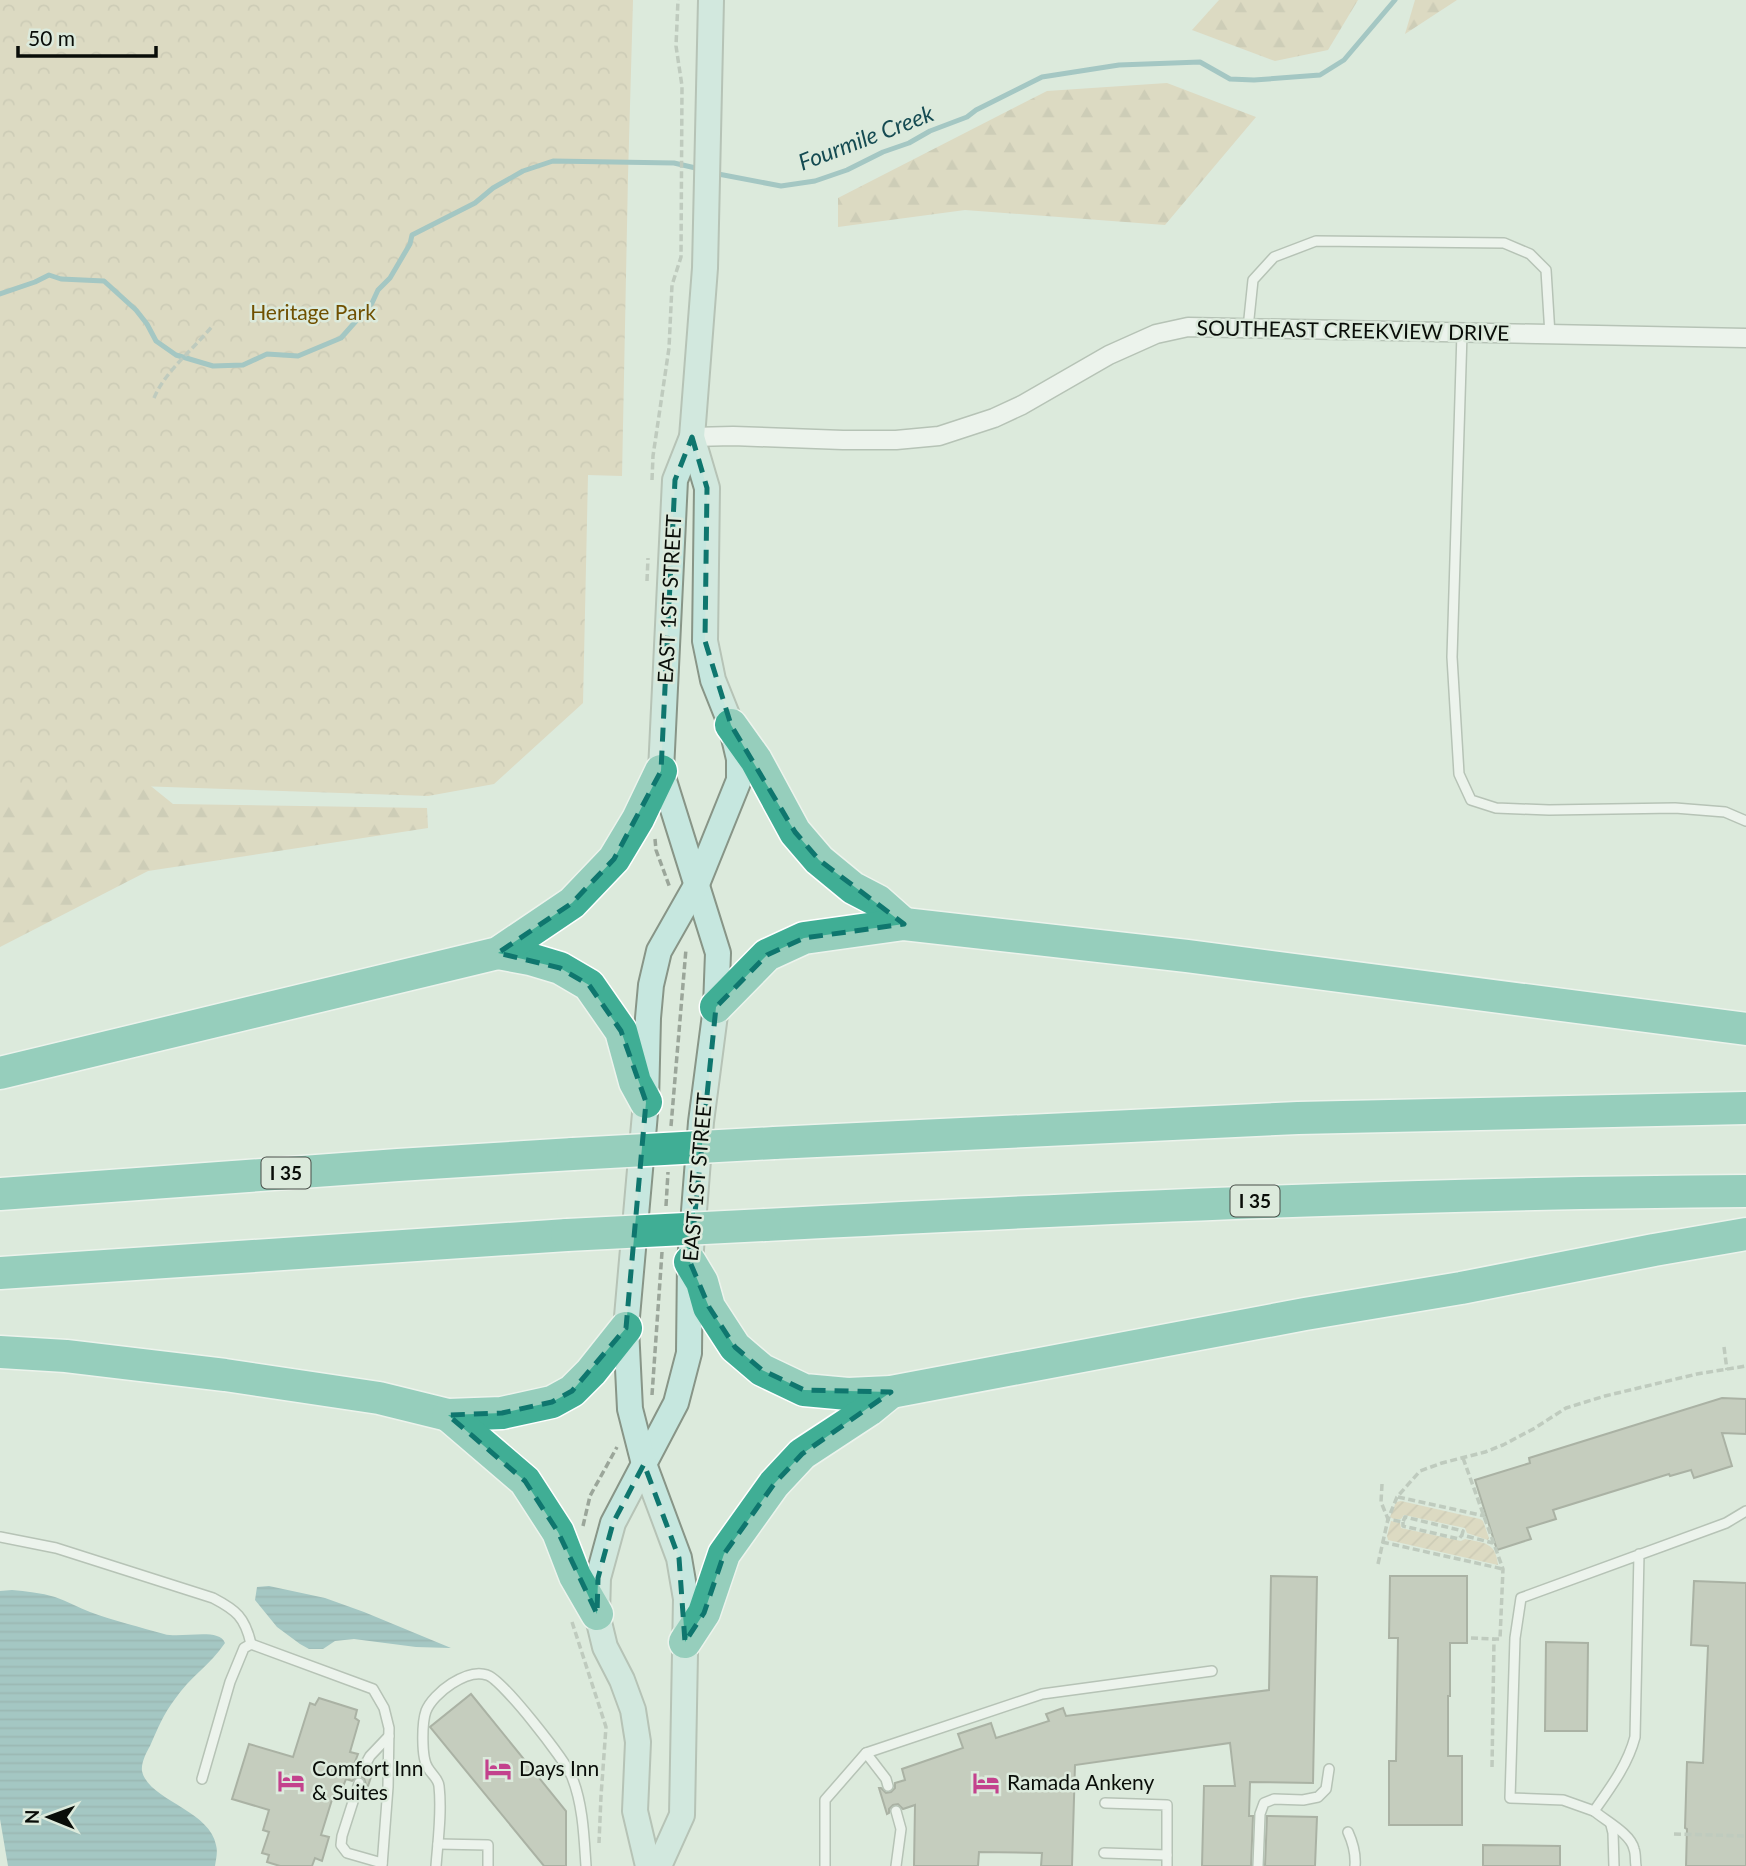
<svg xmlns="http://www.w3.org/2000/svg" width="1746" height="1866" font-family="Lato,sans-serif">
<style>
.forest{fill:url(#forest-firs)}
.park{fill:url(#park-crowns)}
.garden{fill:url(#garden-furrows)}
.water{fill:url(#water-rules)}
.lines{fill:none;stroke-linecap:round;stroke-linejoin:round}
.stream{stroke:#609da4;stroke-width:5}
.building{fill:#a8aa99;stroke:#6e7060;stroke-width:2}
.lane-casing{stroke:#889587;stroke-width:12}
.street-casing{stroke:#889587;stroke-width:21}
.secondary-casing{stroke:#889587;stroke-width:28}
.highway-casing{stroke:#fff;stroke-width:35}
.path{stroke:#9ba69a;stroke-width:3.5;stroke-dasharray:7 3.5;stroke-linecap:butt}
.lane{stroke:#fff;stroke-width:9}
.street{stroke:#fff;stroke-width:18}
.secondary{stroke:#c6e7df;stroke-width:24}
.highway{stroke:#40ae95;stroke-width:32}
.highway-bridge-casing{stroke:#fff;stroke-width:35;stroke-linecap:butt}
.highway-bridge{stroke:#40ae95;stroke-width:32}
.marked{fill:none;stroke:#0f766e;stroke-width:5;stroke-dasharray:14 9;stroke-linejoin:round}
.labels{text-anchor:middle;stroke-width:5;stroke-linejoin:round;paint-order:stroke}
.shield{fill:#dceadc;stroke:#484f48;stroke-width:2}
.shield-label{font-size:19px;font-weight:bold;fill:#090d08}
.park-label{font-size:21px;fill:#705000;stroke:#dceadc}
.street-label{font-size:21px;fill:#090d08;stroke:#dceadc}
.poi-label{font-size:21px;fill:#090d08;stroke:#dceadc;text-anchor:start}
.water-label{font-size:23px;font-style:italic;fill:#154b52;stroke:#dceadc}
</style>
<defs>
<pattern id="forest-firs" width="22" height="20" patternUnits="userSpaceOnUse" patternTransform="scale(1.75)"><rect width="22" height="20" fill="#dcc7a2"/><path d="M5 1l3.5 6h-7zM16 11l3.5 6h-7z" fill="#bbaa8a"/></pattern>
<pattern id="park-crowns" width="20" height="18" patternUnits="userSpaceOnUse" patternTransform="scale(1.75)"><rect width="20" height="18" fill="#dcc7a2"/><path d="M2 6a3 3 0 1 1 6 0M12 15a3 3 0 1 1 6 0" fill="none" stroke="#bbaa8a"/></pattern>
<pattern id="garden-furrows" width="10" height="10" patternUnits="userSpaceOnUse" patternTransform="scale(1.75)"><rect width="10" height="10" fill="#dcc7a2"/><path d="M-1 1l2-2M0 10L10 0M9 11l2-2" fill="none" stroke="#bbaa8a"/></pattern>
<pattern id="water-rules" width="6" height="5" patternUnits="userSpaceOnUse" patternTransform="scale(1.75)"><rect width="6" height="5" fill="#609da4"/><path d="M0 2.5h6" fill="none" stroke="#4d7e84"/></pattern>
</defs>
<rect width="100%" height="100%" fill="#dceadc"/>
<!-- forest -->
<g class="forest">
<path d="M1219 0H1358L1328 50 1275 61 1192 30Z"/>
<path d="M1415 0H1457L1405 34Z"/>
<path d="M1167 83 1256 117 1165 225 965 210 838 227V198L1047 91Z"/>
<path d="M0 589 110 753 173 804 427 808 428 828 148 871 0 947Z"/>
</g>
<!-- park -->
<path class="park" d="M0 0H633L628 176 622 476 588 475 583 703 494 784 428 796 108 785H0Z"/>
<!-- garden -->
<g class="garden">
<path d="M1401 1501 1480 1519 1483 1521 1489 1538 1488 1540 1467 1533 1465 1528 1404 1515 1401 1519H1394L1390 1517 1396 1502Z"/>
<path d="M1391 1521 1400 1523 1401 1528 1461 1541 1465 1539C1484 1543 1496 1542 1498 1565L1388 1540 1387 1536Z"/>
</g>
<!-- water -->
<g class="water">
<path d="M269 1586 325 1598 364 1612 451 1648 416 1647 354 1639 335 1641 323 1649H309L300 1644 277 1627 255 1600 257 1587Z"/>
<path d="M12 1590C26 1591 41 1593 55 1597 67 1601 79 1608 90 1612 114 1621 140 1627 164 1634 181 1639 219 1627 225 1643 211 1664 189 1678 175 1699 164 1713 157 1730 150 1746 146 1753 141 1763 142 1771 148 1800 210 1810 216 1845 218 1852 216 1859 215 1866H8L0 1819V1591Z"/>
</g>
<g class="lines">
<!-- stream -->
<g class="stream">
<path d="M713 173 781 186 815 181 847 170 883 152 909 143 930 131 967 117 976 110 1042 77 1119 65 1200 62 1230 79 1254 80 1320 75 1344 60 1395 0"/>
<path d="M0 294 35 282 49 275 61 279 104 281 136 310 147 324 156 341 176 355 213 366 243 365 267 354 298 356 341 338 372 303 378 290 390 278 410 244 412 235 475 203 493 188 523 171 553 161 674 163 700 169"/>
</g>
</g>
<!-- building -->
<g class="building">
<path d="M1722 1398 1746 1399V1434L1722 1433 1732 1466 1694 1478 1691 1470 1670 1476 1669 1474 1553 1510 1556 1519 1527 1528 1531 1539 1497 1550 1475 1480 1530 1463 1529 1458Z"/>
<path d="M1271 1576 1317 1577 1313 1783 1250 1782 1249 1816H1253L1251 1866H1202L1204 1786H1235L1230 1743 1075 1765 1072 1866H1041L1042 1853 979 1852 978 1866H914L915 1805 903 1809 898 1804 893 1805 889 1809V1813L887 1814 879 1788H881L886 1793 891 1792 895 1788V1783L905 1780 902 1769 963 1748 958 1734 991 1723 996 1738 1049 1721 1046 1714 1063 1708 1066 1716 1269 1690Z"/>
<path d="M1390 1576H1467V1643H1450V1696H1448V1756H1462V1825H1389V1761H1396L1398 1638H1389Z"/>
<path d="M1694 1581 1746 1583V1866H1686L1687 1829 1685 1828 1687 1762 1703 1763 1708 1646 1691 1645Z"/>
<path d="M1546 1642 1588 1643 1587 1731H1545Z"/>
<path d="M471 1694 566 1811V1866H544L430 1727Z"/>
<path d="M319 1698 357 1710 355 1718 359 1721 350 1752 358 1754 355 1762 359 1763V1768L361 1771 366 1772 372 1767 374 1768 368 1786 366 1785 364 1778 358 1776 352 1781 346 1779 341 1792 335 1790 321 1835 329 1837 322 1861 315 1858 312 1866H280L267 1862 269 1855 262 1853 269 1832 263 1830 269 1810 232 1799 249 1744 293 1757 310 1703 315 1705Z"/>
<path d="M1267 1816 1317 1817 1315 1866H1265Z"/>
<path d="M1483 1845 1560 1846V1866H1483Z"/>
</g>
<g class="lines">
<!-- lane casing -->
<g class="lane-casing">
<g id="lane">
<path d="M1248 328 1253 280 1274 257 1316 241 1504 243 1530 254 1546 270 1550 335"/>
<path d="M1462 333 1452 657 1459 774 1471 800 1496 808 1549 810 1675 808 1725 812 1746 821"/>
<path d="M0 1537 56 1548 213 1598C236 1610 245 1617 251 1644"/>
<path d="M1639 1554 1635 1737C1628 1764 1611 1787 1594 1811L1563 1800 1510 1798 1515 1638 1521 1598 1726 1523 1746 1511"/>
<path d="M866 1753 886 1779 888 1786"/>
<path d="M365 1765 370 1756 389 1736"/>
<path d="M202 1779 230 1682 244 1648 251 1644 373 1689 384 1708 389 1728 388 1787 382 1866"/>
<path d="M359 1783 342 1836 341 1845 347 1853 382 1863"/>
<path d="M1105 1803 1167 1805V1866"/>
<path d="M1594 1811C1606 1821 1631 1834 1634 1849 1636 1854 1635 1861 1636 1866"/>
<path d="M1611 1825 1613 1833 1614 1866"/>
<path d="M1348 1832C1353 1843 1356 1854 1355 1866"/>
<path d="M438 1844 488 1845V1866"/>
<path d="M1104 1853 1167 1855"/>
<path d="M436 1866C438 1840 442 1812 439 1786 438 1778 432 1775 428 1768 421 1758 422 1722 426 1711 433 1693 467 1668 487 1675 502 1679 565 1760 572 1777 583 1805 584 1836 586 1866"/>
<path d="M825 1866V1800L866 1753 1042 1694 1212 1671"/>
<path d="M896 1866 901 1829 896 1811"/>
<path d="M1258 1866 1260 1814 1264 1803 1274 1799 1303 1800 1318 1797 1326 1789 1329 1769"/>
</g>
</g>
<!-- street casing -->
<g class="street-casing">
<path id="street" d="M692 437 733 436 843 440H896L939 436 994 418 1022 405 1109 355 1156 334 1188 327 1746 338"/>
</g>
<!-- secondary casing -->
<g class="secondary-casing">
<g id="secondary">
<path d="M648 1866 635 1811 638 1742 633 1710 622 1680 605 1647 597 1614 598 1578 613 1523 676 1403 689 1353 690 1262 701 1122 716 1007 718 953 661 771 675 480 692 437 705 268 711 0"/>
<path d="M659 1866 682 1815 686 1599 679 1558 644 1464 630 1409 626 1328 646 1102 648 1018 651 985 659 951 697 884 739 780V759L731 725 713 680 705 641 707 488 692 437"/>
</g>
</g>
<!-- highway casing -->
<g class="highway-casing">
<g id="highway">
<path d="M731 725 756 760 795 832 819 860 853 888 878 901 904 924"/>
<path d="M498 953 530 959 560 968 589 985 621 1031 635 1082 646 1102"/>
<path d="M716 1007 767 955 804 938 904 924 1187 956 1746 1029"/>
<path d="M0 1073 498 953 572 903 614 859 638 819 661 771"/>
<path d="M774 1143 1298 1118 1746 1108"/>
<path d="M0 1194 398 1165 573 1154"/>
<path d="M765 1225C1092 1208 1419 1193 1746 1191"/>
<path d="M690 1262 702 1282 709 1307 735 1347 762 1370 804 1390 848 1394 891 1392 1305 1314 1461 1288 1654 1250 1746 1234"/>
<path d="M0 1273 567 1235"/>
<path d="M0 1352 66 1356 225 1375 379 1398 448 1415 502 1413 552 1402 572 1391 591 1372 626 1328"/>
<path d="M448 1415 525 1481 558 1532 575 1576 597 1614"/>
<path d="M685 1642 704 1613 724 1554 774 1484 802 1454 869 1410 891 1392"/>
</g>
</g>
<!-- path -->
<g class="path">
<path d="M154 398C165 371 195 348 213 325"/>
<path d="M652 480 653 456 669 348 672 285 681 257 682 86 676 46 678 0"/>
<path d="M647 581 648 558"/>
<path d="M655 839 656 850 670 888"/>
<path d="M671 1126 686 949"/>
<path d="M666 1206 668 1172"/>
<path d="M1724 1347 1727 1370"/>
<path d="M652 1395 662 1252"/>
<path d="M1463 1458 1503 1569 1500 1639H1494L1492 1768"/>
<path d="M1382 1484 1381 1502 1388 1519 1403 1522 1405 1517 1463 1531 1462 1535 1493 1543"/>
<path d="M1398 1497 1485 1516"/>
<path d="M1403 1522V1526L1459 1539 1462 1535"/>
<path d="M583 1526 590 1496 617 1447"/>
<path d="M1382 1542 1503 1569"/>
<path d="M1378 1564 1388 1519 1397 1497 1420 1471 1442 1463 1485 1452 1503 1445 1535 1428 1566 1408 1605 1396 1697 1374 1746 1366"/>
<path d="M572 1622 606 1727 601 1796 599 1843"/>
<path d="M1471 1638 1494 1639"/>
<path d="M1674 1834 1746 1836"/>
</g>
<!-- lane -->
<use href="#lane" class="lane"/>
<!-- street -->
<use href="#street" class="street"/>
<!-- secondary -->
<use href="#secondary" class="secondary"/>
<!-- highway -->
<use href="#highway" class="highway"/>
<!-- highway-bridge casing -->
<g class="highway-bridge-casing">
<g id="highway-bridge">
<path d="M573 1154 774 1143"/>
<path d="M567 1235 765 1225"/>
</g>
</g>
<!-- highway-bridge -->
<use href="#highway-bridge" class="highway-bridge"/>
</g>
<!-- marked area -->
<path d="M0 0H1746V1866H0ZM692 437 707 488 705 641 731 725 795 832 819 860 904 924 804 938 767 955 716 1007 690 1262 709 1307 735 1347 762 1370 804 1390 891 1392 802 1454 774 1484 724 1554 704 1613 685 1642 679 1558 644 1464 613 1523 598 1578 597 1614 558 1532 525 1481 448 1415 502 1413 552 1402 572 1391 626 1328 646 1102 621 1031 589 985 560 968 498 953 572 903 614 859 661 771 675 480Z" fill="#dceadc" fill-opacity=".55" fill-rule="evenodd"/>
<path class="marked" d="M692 437 707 488 705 641 731 725 795 832 819 860 904 924 804 938 767 955 716 1007 690 1262 709 1307 735 1347 762 1370 804 1390 891 1392 802 1454 774 1484 724 1554 704 1613 685 1642 679 1558 644 1464 613 1523 598 1578 597 1614 558 1532 525 1481 448 1415 502 1413 552 1402 572 1391 626 1328 646 1102 621 1031 589 985 560 968 498 953 572 903 614 859 661 771 675 480Z"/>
<!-- icons -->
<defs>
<g id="hotel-bare" transform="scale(2.1)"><path d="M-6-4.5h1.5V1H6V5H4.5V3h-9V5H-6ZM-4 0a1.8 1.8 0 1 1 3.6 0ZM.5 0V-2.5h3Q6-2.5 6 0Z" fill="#c3428d" stroke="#dceadc" stroke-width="2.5" paint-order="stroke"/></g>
</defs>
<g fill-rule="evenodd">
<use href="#hotel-bare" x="498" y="1769"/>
<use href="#hotel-bare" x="291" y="1781"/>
<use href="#hotel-bare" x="986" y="1783"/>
</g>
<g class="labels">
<!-- shield labels -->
<g class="shield">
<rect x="261.5" y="1157.5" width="49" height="31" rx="5"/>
<rect x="1230.5" y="1185.5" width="49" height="31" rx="5"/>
</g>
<g class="shield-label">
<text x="286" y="1180">I 35</text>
<text x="1255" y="1208">I 35</text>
</g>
<!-- park labels -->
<g class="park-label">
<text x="313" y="320">Heritage Park</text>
</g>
<!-- street labels -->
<g class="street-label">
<text transform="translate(1353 331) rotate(1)" y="7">SOUTHEAST CREEKVIEW DRIVE</text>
<text transform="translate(670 599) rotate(-87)" y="7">EAST 1ST STREET</text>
<text transform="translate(698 1177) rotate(-85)" y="7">EAST 1ST STREET</text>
</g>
<!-- poi labels -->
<g class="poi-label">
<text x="312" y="1776">Comfort Inn<tspan x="312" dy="24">&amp; Suites</tspan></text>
<text x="519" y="1776">Days Inn</text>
<text x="1007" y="1790">Ramada Ankeny</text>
</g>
<!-- water labels -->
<g class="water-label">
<text transform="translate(866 138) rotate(-21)" y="8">Fourmile Creek</text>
</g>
</g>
<!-- north arrow -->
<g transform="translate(49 1817) rotate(271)" stroke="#dceadc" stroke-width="5" paint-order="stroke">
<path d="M0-5L12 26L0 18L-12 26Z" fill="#090d08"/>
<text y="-10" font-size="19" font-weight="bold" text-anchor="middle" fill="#090d08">N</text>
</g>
<!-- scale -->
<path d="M18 46v10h138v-10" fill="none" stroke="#090d08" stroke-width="3.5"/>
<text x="28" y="46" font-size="21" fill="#090d08" stroke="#dceadc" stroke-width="5" paint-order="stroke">50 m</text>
</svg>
